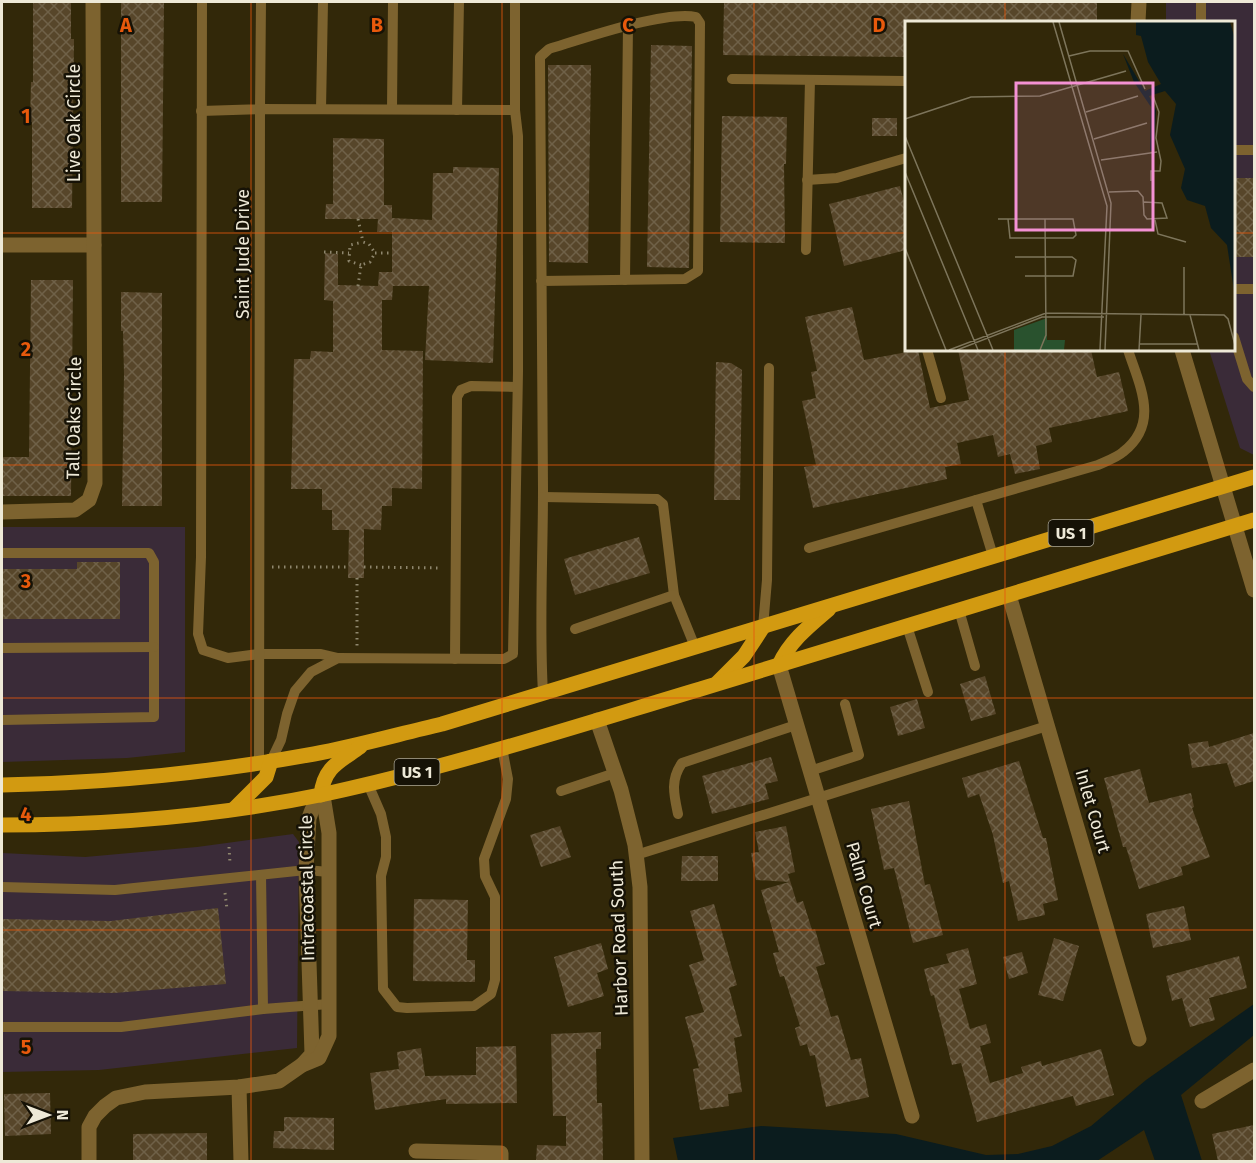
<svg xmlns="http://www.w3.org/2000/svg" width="1256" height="1163" font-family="'Fira Sans',sans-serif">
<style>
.commercial{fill:#3a2b38}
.water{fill:#0b1c1e}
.building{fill:url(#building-cross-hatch)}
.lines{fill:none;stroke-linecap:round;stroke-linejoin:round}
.path{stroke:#8f876e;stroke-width:3;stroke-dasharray:1.5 4.5;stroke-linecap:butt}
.service{stroke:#7d632f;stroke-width:10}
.minor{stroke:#7d632f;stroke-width:15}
.primary{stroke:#d29a11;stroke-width:15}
.grid{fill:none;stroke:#e8590c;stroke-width:1.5;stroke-opacity:0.55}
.labels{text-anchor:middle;stroke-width:5;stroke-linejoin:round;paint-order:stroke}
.shield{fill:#161206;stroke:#ada898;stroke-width:1.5}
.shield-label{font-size:16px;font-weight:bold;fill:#eee9d7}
.street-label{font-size:18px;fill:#eee9d7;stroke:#161206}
.inset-road{fill:none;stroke:#7d755b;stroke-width:1.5}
.view{fill:#f491d4;fill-opacity:0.15;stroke:#f491d4;stroke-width:3}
.inset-edge{fill:none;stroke:#eee9d7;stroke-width:3}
.grid-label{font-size:20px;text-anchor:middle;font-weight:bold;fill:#e8590c;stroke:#161206;stroke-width:5;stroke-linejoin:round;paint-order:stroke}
</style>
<defs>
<pattern id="building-cross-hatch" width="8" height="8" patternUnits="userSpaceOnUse" patternTransform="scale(1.5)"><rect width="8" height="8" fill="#57462a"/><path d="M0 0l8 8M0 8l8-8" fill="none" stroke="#6f6148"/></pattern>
</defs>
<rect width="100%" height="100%" fill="#322809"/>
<!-- commercial -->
<g class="commercial">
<path d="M1166 2H1254V455L1240 448 1209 350H1234V22H1166Z"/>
<path d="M2 527H185V752L127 758 2 762Z"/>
<path d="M293 834 299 842 297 1048 99 1070 2 1072V853L85 857 197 847Z"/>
</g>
<!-- water -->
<path class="water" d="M1254 1004V1035L1181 1095 1202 1161H1155L1144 1130 1097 1161H678L673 1138 761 1126 896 1134 986 1155 1018 1154 1052 1146 1091 1126 1146 1080Z"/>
<!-- building -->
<g class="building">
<path d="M33 2H71V39H74L72 208H32V122H30L31 82H33Z"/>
<path d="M121 2H164L162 202H121Z"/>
<path d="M724 2H1097V22H906V57L723 55Z"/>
<path d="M651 45 692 46 689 268 647 267Z"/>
<path d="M548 65H591L588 263 549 262Z"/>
<path d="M722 116 787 117 786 164H784L785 243 720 242Z"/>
<rect x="872" y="118" width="25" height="18"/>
<path d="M333 138 384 139V205H392V218L432 220 433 173H453V167L499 168 493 363 425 360 429 286H393L392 300H382V350L423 351 422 489 392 488V506H382L381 530 364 529V578H348L349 530H332V510H322V489H291L294 359H310L311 351 333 352V301L324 300 325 253 338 254V285L378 286 379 272H392V232H377L378 219H325L326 204H333Z"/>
<rect x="1233" y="178" width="21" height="79"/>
<path d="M900 186 904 202 906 201V250L844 266 829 204Z"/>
<path d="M31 280H73L71 496H2V457H29Z"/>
<path d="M121 292 162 293V506H122L124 374 123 331H121Z"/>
<path d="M852 307 864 360 918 350 930 408 969 400 958 350H1091L1097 377 1119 372 1128 411 1049 428 1052 442 1036 446 1040 469 1015 474 1010 454 998 457 993 435 957 443 961 464 945 467 947 479 813 508 804 467 816 465 802 401 816 398 811 372 817 371 805 317Z"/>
<path d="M716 362 731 363 742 370 740 500H714Z"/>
<path d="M639 537 650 573 575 595 564 559Z"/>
<path d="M77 562H120V619H2V569H77Z"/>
<path d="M985 676 996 714 971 721 960 684Z"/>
<path d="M917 699 925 728 898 736 890 707Z"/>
<path d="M1254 733V781L1235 787 1227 763 1192 768 1188 744 1208 741 1209 747Z"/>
<path d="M771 757 778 781 765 784 769 799 712 814 702 776Z"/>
<path d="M1019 761 1043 838H1046L1058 900 1043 904 1045 915 1018 921 1009 881 1003 883 993 835 979 794 968 798 962 778Z"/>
<path d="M1140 769 1149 803 1191 793 1194 807 1192 808 1210 857 1181 867 1183 875 1139 889 1126 847H1123L1104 778Z"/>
<path d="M909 801 925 885 930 884 943 935 913 943 894 868 884 870 871 809Z"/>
<path d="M560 826 571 857 541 867 530 835Z"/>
<path d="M786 826 795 872 788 874 797 903 803 901 812 930 815 929 825 964 816 967 831 1017 838 1015 851 1060 861 1058 869 1097 826 1107 815 1055 810 1056 807 1044 800 1046 795 1028 800 1026 784 976 780 977 773 953 779 952 761 890 789 882 756 880 751 853 759 852 755 832Z"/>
<path d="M682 856H718V881H681Z"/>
<path d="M414 899 468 900 467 960H475V982L413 981Z"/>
<path d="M714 904 737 985 729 988 742 1036 734 1038 742 1092 728 1094 729 1106 700 1110 693 1069 699 1068 685 1017 704 1012 689 965 704 960 690 911Z"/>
<path d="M1184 906 1191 940 1153 948 1146 914Z"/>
<path d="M218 908 226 984 114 993 2 991V919L111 921Z"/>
<path d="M1054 938 1079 946 1063 1001 1038 995Z"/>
<path d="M601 943 608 969 597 973 604 996 568 1007 554 957Z"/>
<path d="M968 948 977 984 959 989 970 1029 986 1024 991 1043 980 1046 990 1083 1023 1073 1021 1067 1041 1061 1042 1066 1101 1049 1114 1095 1076 1106 1073 1096 977 1122 961 1063 952 1065 934 995 931 996 924 969 949 963 946 954Z"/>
<path d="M1022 952 1028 973 1009 979 1003 957Z"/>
<path d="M1239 956 1247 988 1209 998 1215 1020 1190 1027 1182 998 1172 1001 1166 976Z"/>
<path d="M601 1032V1049H596L597 1103H602L603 1161H536L537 1145 566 1146V1116H553L551 1034Z"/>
<path d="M516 1046 517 1103 446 1104V1099L375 1110 370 1073 399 1069 397 1052 421 1048 425 1076 476 1075V1047Z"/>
<path d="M50 1093 51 1134 5 1136 4 1094Z"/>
<path d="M284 1117 334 1118V1150L273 1148 274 1131H284Z"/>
<path d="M1254 1125V1161H1218L1212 1134Z"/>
<path d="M207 1133V1161H133V1134Z"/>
</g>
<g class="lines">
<!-- path -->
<g class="path">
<path d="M358 219 363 242 369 244 375 253"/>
<path d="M324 252 349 253"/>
<path d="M375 253H392"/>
<path d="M361 265 349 261 350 245 363 242"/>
<path d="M358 286 361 265 370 262 375 253"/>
<path d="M272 567H348"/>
<path d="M364 567 442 568"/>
<path d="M357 578V646"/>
<path d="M229 847 230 863"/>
<path d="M225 893 227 909"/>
</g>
<!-- service -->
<g class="service">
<path d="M202 2 201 557 198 634 203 650 228 658 259 654H321L338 658"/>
<path d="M1201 22V2"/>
<path d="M732 79 906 81"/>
<path d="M321 109 323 2"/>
<path d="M392 109 393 2"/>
<path d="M457 110 459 2"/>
<path d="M201 111 260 109 261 2"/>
<path d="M1234 150H1254"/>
<path d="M807 180 837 178 906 158"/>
<path d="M806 250 810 80"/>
<path d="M625 280 628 26"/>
<path d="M541 281 685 279 698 271 700 23 696 17C666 10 582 39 549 49L540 57C541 201 542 345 543 489 543 557 539 625 543 693"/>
<path d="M1234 289H1254"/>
<path d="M1234 337 1247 379 1254 387"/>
<path d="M927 350 941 398"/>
<path d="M543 497 657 499 663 504 674 595 695 647"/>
<path d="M976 500 993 556"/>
<path d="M809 548 1098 465C1106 461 1116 458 1123 452 1160 423 1140 387 1128 350"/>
<path d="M2 553H149L154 562V717L2 720"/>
<path d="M959 610 975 666"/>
<path d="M907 626 928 692"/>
<path d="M763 627 767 580 769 368"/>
<path d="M575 629 674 595"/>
<path d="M2 648 154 647"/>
<path d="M455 659 457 397 461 390 471 386 517 387"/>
<path d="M271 761 281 740 287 714 295 691 311 672 338 658 504 659 513 654 518 372V136L515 110"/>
<path d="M259 763 260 109 515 110V2"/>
<path d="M810 771 859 755 845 704"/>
<path d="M368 784 381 814 386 837V857L381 876 383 989 397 1007 407 1008 474 1006 491 994 495 980V897L485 876 484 859 506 799 508 779 502 748"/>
<path d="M561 791 615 773"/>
<path d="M678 814C674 795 670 780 682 763L796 725"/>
<path d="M636 855 1047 726"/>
<path d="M261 875 263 1009"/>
<path d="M2 887 115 890 306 870 329 872"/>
<path d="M2 1027H121L263 1009 329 1004"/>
</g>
<!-- minor -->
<g class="minor">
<path d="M1138 22 1139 2"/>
<path d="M2 245H94"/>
<path d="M1182 350 1254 590"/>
<path d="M2 512 75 510 89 500 95 483 93 2"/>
<path d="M1009 595 1139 1039"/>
<path d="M779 665 912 1116"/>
<path d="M597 720 621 790 635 845 640 887 642 1162"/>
<path d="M302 1065 312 1054 306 870 309 818 312 810 321 795"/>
<path d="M239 1087 241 1162"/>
<path d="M1202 1101 1254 1070"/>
<path d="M416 1151 501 1153V1162"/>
<path d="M89 1162V1127L95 1116 105 1106 116 1098 145 1092 239 1087 279 1081 302 1065 319 1058 329 1036V833L324 802 321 795"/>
</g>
<!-- primary -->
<g class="primary">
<path d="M779 665C790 641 809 626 829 609"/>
<path d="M718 682 744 656 763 627"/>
<path d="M2 785C107 783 210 773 314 754 357 746 399 734 442 724L1254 477"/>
<path d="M321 795C324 767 339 762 360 747"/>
<path d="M234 809 266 777 271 761"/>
<path d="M2 825C110 825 219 816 325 794 454 766 580 725 707 687 890 632 1072 575 1254 520"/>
</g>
</g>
<!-- grid -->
<path class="grid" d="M251 2V1162M502 2V1162M754 2V1162M1005 2V22M2 233H906M1234 233H1254M1005 350V1162M2 465H1254M2 698H1254M2 930H1254"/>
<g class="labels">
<!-- shield labels -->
<g class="shield">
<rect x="1048.5" y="520" width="45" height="26" rx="4.5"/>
<rect x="394.5" y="759" width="45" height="26" rx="4.5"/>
</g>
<g class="shield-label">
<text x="1071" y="539">US 1</text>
<text x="417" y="778">US 1</text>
</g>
<!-- street labels -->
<g class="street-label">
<text transform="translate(74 123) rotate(-90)" y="6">Live Oak Circle</text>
<text transform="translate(243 254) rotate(-90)" y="6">Saint Jude Drive</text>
<text transform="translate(74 418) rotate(-89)" y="6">Tall Oaks Circle</text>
<text transform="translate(1093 811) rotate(74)" y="6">Inlet Court</text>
<text transform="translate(864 885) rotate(74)" y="6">Palm Court</text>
<text transform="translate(307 888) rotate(-91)" y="6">Intracoastal Circle</text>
<text transform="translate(619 938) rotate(-92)" y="6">Harbor Road South</text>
</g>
</g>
<!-- overview -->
<g transform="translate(905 21)">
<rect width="330" height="330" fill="#322809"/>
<path d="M142 297V319H160L159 329H109V309Z" fill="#29522e"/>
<path d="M231 1H325L330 18V276L322 224 306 207 300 185 282 179 276 167 280 148 265 114 271 83 260 70 244 75 251 89 249 129 245 130 246 86 229 61 218 33 240 70 256 63 243 41 236 15 231 14Z" fill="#0b1c1e"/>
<path class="inset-road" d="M148 1 202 185 195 329M154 1 206 182 200 329M164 35 185 30H223L240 68M181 91 233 75M0 98 66 76 135 75 221 50M0 115 88 329M189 118 242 102M196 139 252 131M0 151 73 329M246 160V150H255L256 140 251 117 254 91 248 75M204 171 233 170 238 176 239 194 242 198 262 197 257 182 239 181M93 198H168L171 214 168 217H105L103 198M250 199 253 213 281 221M0 227 41 329M110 236H167L171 239 168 255H120M279 246V294M285 294 294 329M234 323H292M44 329 141 292 319 294 323 298 330 324M52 329 137 296H199M135 329 141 314 140 198M234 329 236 294"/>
<path class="view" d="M111 62H248V209H111Z"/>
<rect width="330" height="330" class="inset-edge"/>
</g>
<g class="grid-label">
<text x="126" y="32">A</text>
<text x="377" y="32">B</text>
<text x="628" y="32">C</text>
<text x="879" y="32">D</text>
<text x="26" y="123">1</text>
<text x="26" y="356">2</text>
<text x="26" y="588">3</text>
<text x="26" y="821">4</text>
<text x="26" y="1054">5</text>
</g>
<!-- border -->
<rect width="1256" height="1163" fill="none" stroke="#eee9d7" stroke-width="6"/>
<!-- north arrow -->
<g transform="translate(48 1115) rotate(90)" stroke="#161206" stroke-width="4.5" paint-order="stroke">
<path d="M0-4.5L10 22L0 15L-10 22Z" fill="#eee9d7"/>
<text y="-9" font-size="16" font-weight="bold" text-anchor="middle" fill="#eee9d7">N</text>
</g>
</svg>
